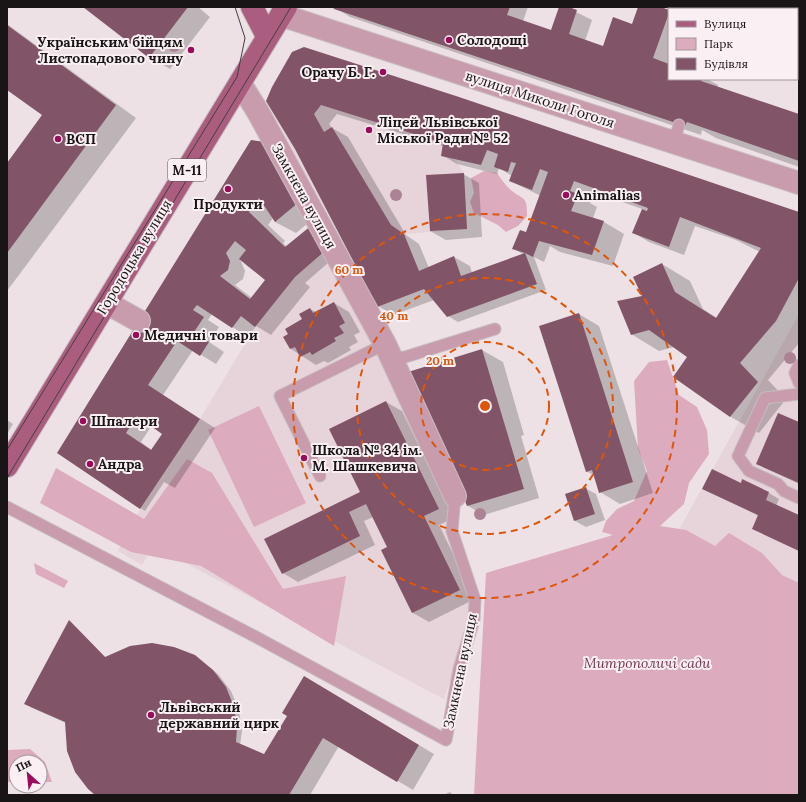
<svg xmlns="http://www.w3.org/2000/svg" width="806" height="802" font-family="Lora,serif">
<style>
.built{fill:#e7d3da}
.green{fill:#ddabbe}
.shadow{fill:#0003;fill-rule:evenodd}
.building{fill:#825467;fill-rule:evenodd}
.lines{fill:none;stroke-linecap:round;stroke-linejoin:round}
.lane-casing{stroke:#c7bcc0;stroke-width:13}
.street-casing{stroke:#c7bcc0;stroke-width:24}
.primary-casing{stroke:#c7bcc0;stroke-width:24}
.lane{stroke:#c99cad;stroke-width:11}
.street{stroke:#c99cad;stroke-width:22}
.primary{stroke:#aa5d7e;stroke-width:22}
.tram{stroke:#443e40;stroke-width:1}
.tree{fill:#ac8394}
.ring{fill:none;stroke:#de560c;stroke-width:2;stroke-dasharray:7 5}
.poi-dot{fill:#9a0b5c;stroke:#faeff3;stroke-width:1.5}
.labels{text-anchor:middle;stroke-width:4;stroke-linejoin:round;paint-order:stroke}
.shield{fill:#faeff3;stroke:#5c5658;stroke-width:1}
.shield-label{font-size:13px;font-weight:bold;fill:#191516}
.poi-label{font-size:14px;font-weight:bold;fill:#191516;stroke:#faeff3;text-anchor:start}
.street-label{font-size:14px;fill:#191516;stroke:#faeff3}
.park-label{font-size:14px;font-style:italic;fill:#763652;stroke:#faeff3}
.centre{fill:#de560c;stroke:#faeff3;stroke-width:2}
.ring-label{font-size:12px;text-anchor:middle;font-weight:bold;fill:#de560c;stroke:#faeff3;stroke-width:4;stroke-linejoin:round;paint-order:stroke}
</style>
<rect width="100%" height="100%" fill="#ede1e5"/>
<!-- built -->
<g class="built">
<path d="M304 47 459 97 454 159 464 173 467 229 404 234 351 255 266 101 272 87 292 52Z"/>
<path d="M329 248 453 497 449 536 471 600 469 625 444 699 153 546 142 565 118 551 140 509 200 419 255 327 295 277Z"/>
<path d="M799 314V646L631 616Z"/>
</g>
<!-- green -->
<g class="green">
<path d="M484 171 497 173C501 179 506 186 512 191 525 201 527 196 527 216L518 226 506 232 498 225 474 213 470 202 474 193 471 178Z"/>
<path d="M667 360 679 395 697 407 707 430 709 454 689 483 684 504 660 526 686 530 715 546 729 533 762 553 782 575 799 583V795H474L486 573 613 535 602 532 606 521 617 509 634 501 647 471 638 449 634 381 649 362Z"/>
<path d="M259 406 306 503 254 527 208 430Z"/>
<path d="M187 459 212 473 283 589 346 576 334 646 201 566 131 552 40 503 56 468 144 519Z"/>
<path d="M34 563 68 581 64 588 36 574Z"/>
<path d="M30 749 45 762 52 782H40V762H16V782H7V750Z"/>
</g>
<!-- shadow -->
<g class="shadow">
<path d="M84 7H198L210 17 170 69 150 57Z"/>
<path d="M334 7H528L523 21 552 31 560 7H566L592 20 585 41 604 47 632 25 639 7H658L669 11V79H707L718 85V87L799 115V167L716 138 702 130 701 135 350 17Z"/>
<path d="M720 7H799V15L797 17V9H722Z"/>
<path d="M7 24 136 118 7 291V164L43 115 7 89Z"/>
<path d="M272 88 799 213V343L768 380 786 399 759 433 731 417 675 377 688 356 674 347 659 351 631 334 643 297 662 264 690 281 703 309 717 318 760 252 736 240 695 226 684 255 649 242 634 233 648 211 594 192 590 203 597 207 593 218 604 222 624 234 613 266 560 252 550 246 544 262 534 257 546 290 458 322 448 316 434 300 393 315 378 306ZM337 114 443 146 442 155 457 164 497 174 499 168 512 176 510 181 541 196 527 233 514 249 523 254 472 273 470 266 454 257 429 268 419 244 406 235 348 137 332 128 329 124Z"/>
<path d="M252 141 319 214 296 233 275 222 273 218 268 225 285 241 283 243 287 247 312 226 336 256 305 283 310 287 271 335 256 326 248 337 212 314 208 320 219 327 209 342 224 352 216 364 193 350 163 395 215 428 175 488 164 482 145 511 58 453ZM240 259 266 280 252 298 235 285 243 279 245 271ZM152 425 164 433 152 450 141 442Z"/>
<path d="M463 174 479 183 482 237 446 240 430 231Z"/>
<path d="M334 303 349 312 360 332 354 335 358 342 349 347 351 350 328 363 324 361 316 365 291 349 289 335 310 309 316 312Z"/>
<path d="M579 314 599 326 653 493 620 504 600 492 595 476 586 471Z"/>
<path d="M482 350 503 362 524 435 521 436 539 498 484 515 468 506 442 440Z"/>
<path d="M386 402 402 411 454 518 439 525 475 599 429 622 413 613 382 550 388 548 373 517 364 521 375 545 298 582 283 573 361 493Z"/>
<path d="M7 420 13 424 7 434Z"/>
<path d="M799 423V484L757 464Z"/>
<path d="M741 484 769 493 779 499 776 506 799 516V551L753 528 759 516 704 489Z"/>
<path d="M585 488 596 494 605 520 586 527 575 521Z"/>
<path d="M70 621 106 658 200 660 218 674 231 691 239 710 242 731 240 745 264 756 320 686 434 754 413 790 339 746 310 795H96L66 723 30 707Z"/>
<path d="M450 792 454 795H443Z"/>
</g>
<!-- building -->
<g class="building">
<path d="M83 7H188L149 58Z"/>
<path d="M333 7H510L507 15 551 30 559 7H569L577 10 569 34 603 46 613 17 632 24 638 7H661L669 10V13L653 58 669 64V79H702L701 81 799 114V161L687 122 685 126 334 9Z"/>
<path d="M7 25 116 105 7 253V163L42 115 7 90Z"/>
<path d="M304 47 459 97 799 212V278L776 321 740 363 758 382 730 417 673 377 687 357 649 330 631 335 617 301 642 296 633 277 662 263 675 292 716 318 761 248 680 217 669 247 632 233 642 209 647 211 648 208 574 181 570 191 578 194 571 211 604 221 592 255 539 241 533 257 525 253 537 284 447 317 424 289 377 307 295 149 266 101 272 87 292 52ZM321 105 443 143 441 156 481 165 487 150 498 154 494 167 508 172 511 162 516 163 509 181 532 190 540 169 548 172 526 232 520 230 512 249 525 253 461 276 454 256 419 271 404 234 391 225 332 127 324 132 314 114Z"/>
<path d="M251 140 266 142 299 202 275 222 259 198 249 212 285 247 312 225 326 250 295 277 255 327 241 316 232 328 197 305 193 310 204 317 194 332 209 342 200 356 177 341 148 385 200 419 140 509 57 453ZM235 241 246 250 239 259 265 280 250 299 220 276 228 270 230 261 226 253ZM137 416 162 434 151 450 126 433Z"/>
<path d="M464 173 467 229 430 231 426 175Z"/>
<path d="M334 302 345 323 339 326 344 333 334 338 336 341 312 355 310 352 300 357 295 347 290 349 283 337 288 334 285 329 302 319 299 314 310 308 313 313Z"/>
<path d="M579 313 633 482 599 493 592 470 586 472 539 326Z"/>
<path d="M482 349 524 489 467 506 455 476 408 372Z"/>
<path d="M386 401 439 509 424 516 460 590 412 613 381 550 387 547 366 504 349 512 360 536 282 574 264 539 360 492 329 429Z"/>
<path d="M778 413 799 422V483L756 464Z"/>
<path d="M712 469 741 483 742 479 769 492 766 500 799 515V551L752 529 758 515 702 489Z"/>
<path d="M586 487 595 514 574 521 565 494Z"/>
<path d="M69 620 105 657 130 646 152 643 174 647 195 655 213 670 226 687 234 707 237 727 236 742 264 754 287 716 282 713 304 676 419 745 397 782 323 738 289 795H95L88 789 75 772 67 751 65 722 24 704Z"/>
</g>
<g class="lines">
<!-- lane casing -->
<g class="lane-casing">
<g id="lane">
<path d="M674 142 679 125"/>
<path d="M394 361 399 358 405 357 495 329"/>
<path d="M799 365 795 373 799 383"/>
<path d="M799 394 765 398 738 456 749 471 778 484 784 491 799 498"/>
<path d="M320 476 280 396 385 344"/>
<path d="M7 507 256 637 446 740 459 669 474 620 475 600 452 531 455 496"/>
</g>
</g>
<!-- street casing -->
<g class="street-casing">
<g id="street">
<path d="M281 15 799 183"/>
<path d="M240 83 258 112 385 344 455 496"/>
<path d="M107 303 139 321"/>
</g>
</g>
<!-- primary casing -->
<g class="primary-casing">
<g id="primary">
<path d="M252 7 267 36"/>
<path d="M7 466 286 7"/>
</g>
</g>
<!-- lane -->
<use href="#lane" class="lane"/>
<!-- street -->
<use href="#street" class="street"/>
<!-- primary -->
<use href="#primary" class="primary"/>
<!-- tram -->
<g class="tram">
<path d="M7 450 237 77 245 38 235 7"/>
<path d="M7 478 291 7"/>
</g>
</g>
<!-- trees -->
<g class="tree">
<circle cx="174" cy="46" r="6"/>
<circle cx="396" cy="195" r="6"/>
<circle cx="790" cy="358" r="6"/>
<circle cx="480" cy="514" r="6"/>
</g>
<!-- distance rings -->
<g class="ring">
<circle cx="485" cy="406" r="64"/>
<circle cx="485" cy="406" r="128"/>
<circle cx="485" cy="406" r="192"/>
</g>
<!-- markers -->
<g class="poi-dot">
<circle cx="449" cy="40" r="4"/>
<circle cx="191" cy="50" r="4"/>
<circle cx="383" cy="72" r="4"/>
<circle cx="369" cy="130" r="4"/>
<circle cx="58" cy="139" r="4"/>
<circle cx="228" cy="189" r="4"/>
<circle cx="566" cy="195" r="4"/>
<circle cx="136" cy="335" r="4"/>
<circle cx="83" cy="421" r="4"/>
<circle cx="304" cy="458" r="4"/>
<circle cx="90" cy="464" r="4"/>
<circle cx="151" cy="715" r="4"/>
</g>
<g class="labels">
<!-- shield labels -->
<rect class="shield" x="168" y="159" width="38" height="22" rx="3"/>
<g class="shield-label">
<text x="187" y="175">М-11</text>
</g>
<!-- poi labels -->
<g class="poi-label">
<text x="457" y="45">Солодощі</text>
<text x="183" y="47" text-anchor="end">Українським бійцям<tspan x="183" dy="16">Листопадового чину</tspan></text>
<text x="375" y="77" text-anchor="end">Орачу Б. Г.</text>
<text x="377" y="127">Ліцей Львівської<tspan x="377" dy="16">Міської Ради № 52</tspan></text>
<text x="66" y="144">ВСП</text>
<text x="574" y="200">Animalias</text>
<text x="228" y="209" text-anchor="middle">Продукти</text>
<text x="144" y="340">Медичні товари</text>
<text x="91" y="426">Шпалери</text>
<text x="312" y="455">Школа № 34 ім.<tspan x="312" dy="16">М. Шашкевича</tspan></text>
<text x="98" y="469">Андра</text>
<text x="159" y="712">Львівський<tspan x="159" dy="16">державний цирк</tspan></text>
</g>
<!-- street labels -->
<g class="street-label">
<text transform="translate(540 99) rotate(18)" y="5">вулиця Миколи Гоголя</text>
<text transform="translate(304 196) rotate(61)" y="5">Замкнена вулиця</text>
<text transform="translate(134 257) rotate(-59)" y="5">Городоцька вулиця</text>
<text transform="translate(460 671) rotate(-78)" y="5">Замкнена вулиця</text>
</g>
<!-- park labels -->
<g class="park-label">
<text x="647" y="668">Митрополичі сади</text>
</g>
</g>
<circle cx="485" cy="406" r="6" class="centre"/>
<g class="ring-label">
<text x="349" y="274">60 m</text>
<text x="394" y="320">40 m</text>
<text x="440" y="365">20 m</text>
</g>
<!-- border -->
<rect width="806" height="802" fill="none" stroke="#191516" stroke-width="16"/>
<!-- legend -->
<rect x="668" y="8" width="130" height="72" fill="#faeff3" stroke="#a0989b"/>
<rect x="676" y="21" width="20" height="6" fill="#aa5d7e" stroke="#a0989b"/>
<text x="704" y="28" font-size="12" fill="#191516">Вулиця</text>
<rect x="676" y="38" width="20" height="12" fill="#ddabbe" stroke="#a0989b"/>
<text x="704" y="48" font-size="12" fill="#191516">Парк</text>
<rect x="676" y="58" width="20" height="12" fill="#825467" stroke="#a0989b"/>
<text x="704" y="68" font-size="12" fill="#191516">Будівля</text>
<!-- north arrow -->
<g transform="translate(28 774) rotate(333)"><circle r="19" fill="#faeff3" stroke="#a0989b"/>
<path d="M0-3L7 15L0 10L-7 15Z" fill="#9a0b5c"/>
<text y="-6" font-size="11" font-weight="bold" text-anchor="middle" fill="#191516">Пн</text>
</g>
</svg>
